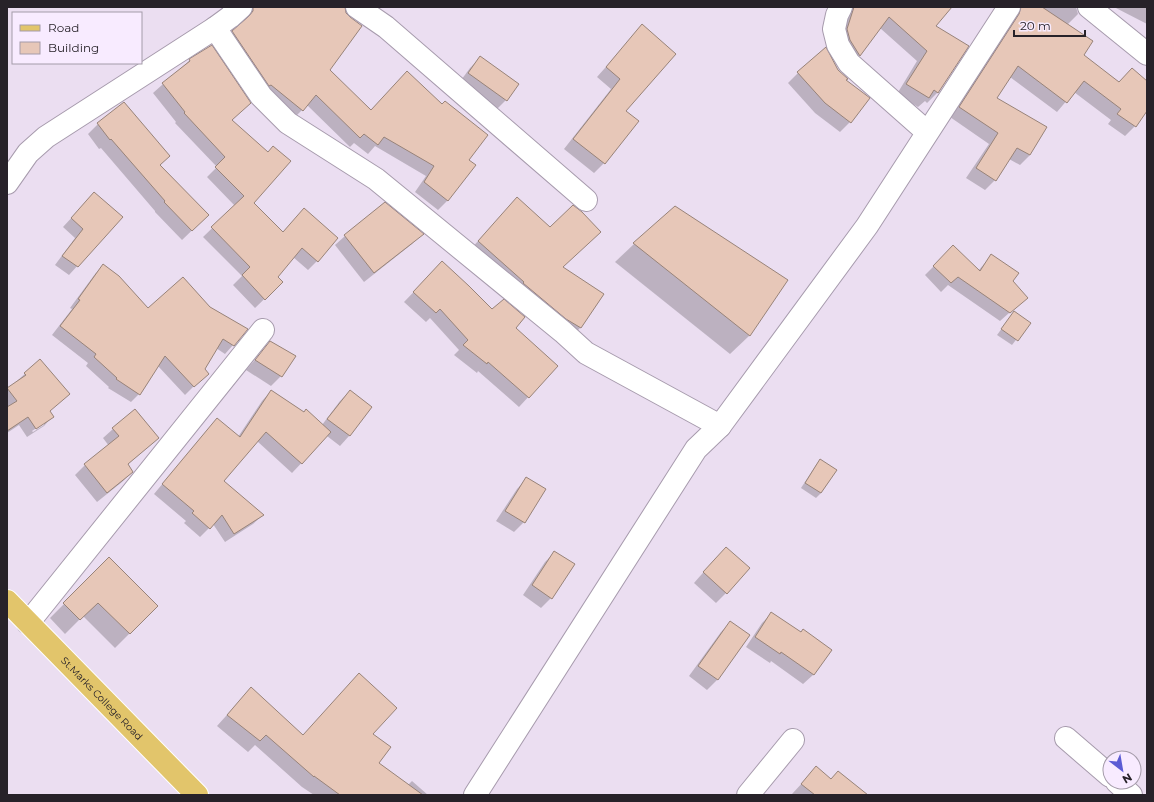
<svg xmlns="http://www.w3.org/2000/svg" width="1154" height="802" font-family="Montserrat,sans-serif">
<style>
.shadow{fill:#0003;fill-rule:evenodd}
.building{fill:#e7c7b8;stroke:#988379}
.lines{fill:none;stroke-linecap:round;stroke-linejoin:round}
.minor-casing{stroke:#a79bad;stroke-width:24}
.major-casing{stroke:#fff;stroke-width:24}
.minor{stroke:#fff;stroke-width:22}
.major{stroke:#e2c56b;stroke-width:22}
.labels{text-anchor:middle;stroke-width:3;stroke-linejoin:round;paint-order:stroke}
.street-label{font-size:10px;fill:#272229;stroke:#f8ebff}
</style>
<rect width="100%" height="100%" fill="#ebdef1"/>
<!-- shadow -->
<g class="shadow">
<path d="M253 7H335L329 70 370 111 468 160 475 165 447 201 438 210 415 192 426 176 375 146 368 154 354 143 350 147 307 105 293 119 224 41 244 21V16Z"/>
<path d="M853 7H937L934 26 938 92 927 103 925 101 918 107 897 94 917 61 880 28 859 55 849 65 843 19Z"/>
<path d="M1006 7H1076L1078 14 1067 25 1082 55 1119 82 1132 69 1147 82V109L1135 126 1125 136 1108 124 1111 120 1074 92 1057 112 1010 77 996 99 1030 155 1020 165 1009 159 995 180 985 190 966 178 989 144 950 117Z"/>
<path d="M1114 7H1147V24Z"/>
<path d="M642 26 625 111 637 121 604 163 594 173 564 149 611 89 597 77Z"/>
<path d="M480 58 518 85 506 100 496 110 459 83 470 68Z"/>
<path d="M190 60 231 120 253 203 282 233 295 219 317 261 308 270 293 257 276 277 282 282 255 308 233 285 242 276 203 237 235 206 207 177 217 167 175 123 176 122 153 93Z"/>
<path d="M838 70 845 80 850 122 840 132 815 113 788 83 798 73Z"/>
<path d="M124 103 159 165 208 215 182 240 155 212V211L101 148 99 149 88 134 98 124Z"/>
<path d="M517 198 550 228 562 268 603 294 580 328 571 337 469 251Z"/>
<path d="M86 202 122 217 69 275 55 265 75 238 63 227Z"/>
<path d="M675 207 786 280 749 336 730 354 615 262 634 244Z"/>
<path d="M422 234 412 244 364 282 335 245 345 236Z"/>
<path d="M953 247 978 271 992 255 1026 298 1000 321 948 285 941 292 925 275Z"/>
<path d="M103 266 148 310 183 278 233 345 225 354 216 348 204 370 207 373 185 395 158 366 139 394 131 402 108 388 109 387 86 366 88 363 52 335 72 309 70 308 95 274Z"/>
<path d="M433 272 492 311 557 366 519 407 478 371 477 373 454 355 459 350 430 318 426 322 404 302Z"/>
<path d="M1014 312 1029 323 1012 345 997 335Z"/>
<path d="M270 343 281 376 271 386 246 370Z"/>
<path d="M39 361 49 412 52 417 44 426 27 437 19 425 7 433V390ZM44 423V425L33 432 32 431Z"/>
<path d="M271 391 322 425 340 401 350 391 371 408 349 436 340 446 327 436 292 473 257 441 223 481 263 515 253 524 225 542 213 524 200 537 184 523 186 521 154 494 208 429 238 437 262 401Z"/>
<path d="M113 429 158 438 127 465 132 472 122 482 97 502 75 475 85 465 109 446 103 438Z"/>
<path d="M820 460 836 470 821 493 816 498 801 488 816 465Z"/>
<path d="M526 479 524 522 514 532 496 521 517 489Z"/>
<path d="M555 552 551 598 541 608 523 595 545 562Z"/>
<path d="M716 558 726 593 716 603 694 583Z"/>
<path d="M109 559 157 606 115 648 83 616 65 634 50 618Z"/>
<path d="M771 614 800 633 831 650 813 675 803 684 771 661 770 663 746 647 762 623Z"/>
<path d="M730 623 749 636 717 680 707 690 689 676 721 632Z"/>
<path d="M251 688 302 736 371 734 378 763 408 785 412 781 428 795H314L302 787 255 745 248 752 217 726Z"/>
<path d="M816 768 830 780 854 795 792 794Z"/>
</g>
<!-- building -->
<g class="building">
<path d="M253 7H345L346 13 350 17 362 26 330 70 371 110 407 71 442 104 445 101 488 135 469 160 476 165 448 201 424 182 434 166 384 137 378 145 364 134 360 138 316 95 303 111 271 85 269 86 232 31 249 16 253 11Z"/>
<path d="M854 7H952L936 26 969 46 938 93 934 90 929 98 906 84 927 51 889 17 860 56 850 40 847 29Z"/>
<path d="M1021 7H1042L1093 41 1084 55 1119 82 1132 68 1147 81V111L1136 127 1117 114 1121 109 1084 81 1067 103 1018 66 997 98 1047 127 1030 155 1017 148 996 181 976 168 998 133 959 107 1019 14Z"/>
<path d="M642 24 676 54 626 111 639 121 605 164 573 139 620 79 606 67Z"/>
<path d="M212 45 251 103 232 120 268 152 273 146 291 161 254 203 283 232 304 208 338 238 318 262 302 248 278 277 283 282 265 300 242 275 250 267 211 227 244 196 215 167 225 157 184 113 185 112 162 83 190 61 189 59Z"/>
<path d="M826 47 838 70 848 79 846 80 870 98 851 123 825 103 797 72Z"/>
<path d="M480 56 519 84 507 101 468 73Z"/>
<path d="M124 102 170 156 160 165 209 215 192 231 164 202 165 201 111 139 110 140 97 123Z"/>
<path d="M94 192 123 217 78 267 62 256 83 229 71 218Z"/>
<path d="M517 197 550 227 573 205 582 212 601 232 563 267 604 294 581 328 566 319 523 283 524 282 478 241Z"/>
<path d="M385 202 424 234 374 273 344 235Z"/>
<path d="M675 206 788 280 750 336 633 243Z"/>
<path d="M953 245 980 271 991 254 1019 273 1013 281 1028 298 1010 313 958 277 951 283 933 266Z"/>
<path d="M442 261 469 286 492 309 504 299 525 317 516 328 558 366 529 398 488 362 487 364 463 345 468 340 440 309 436 313 413 292Z"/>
<path d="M103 264 119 276 148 308 183 277 210 307 248 329 234 346 223 339 205 369 209 374 194 387 165 356 140 395 116 379 117 378 94 357 96 354 60 326 80 300 78 299Z"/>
<path d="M1014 311 1031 323 1018 341 1001 329Z"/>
<path d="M270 341 296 356 282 377 255 360Z"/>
<path d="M40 359 70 394 50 411 54 417 36 429 28 417 7 431V407L17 401 7 388 26 375 24 373Z"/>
<path d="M271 390 304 412 306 409 331 432 302 464 266 432 224 481 264 515 234 534 222 515 210 529 192 513 194 511 162 484 217 418 240 437Z"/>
<path d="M350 390 372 407 350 436 327 419Z"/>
<path d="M135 409 159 438 128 464 133 472 107 493 84 464 119 436 112 428Z"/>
<path d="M820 459 837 470 821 493 805 483Z"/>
<path d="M526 477 546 489 525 523 505 511Z"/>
<path d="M726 547 750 568 727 594 703 572Z"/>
<path d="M554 551 575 564 552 599 532 585Z"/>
<path d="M109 557 158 606 130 634 98 603 80 620 63 603Z"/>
<path d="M771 612 801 632 803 629 832 650 814 675 781 652 780 654 755 637Z"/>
<path d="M730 621 750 635 718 680 698 666Z"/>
<path d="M359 673 397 708 373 734 391 747 379 763 423 795H340L314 776V777L266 735 260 741 227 715 251 687 303 735Z"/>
<path d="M816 766 831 779 838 771 868 795H815L801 784Z"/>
</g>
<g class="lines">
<!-- minor casing -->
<g class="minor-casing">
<g id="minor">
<path d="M357 7 386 27 586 200"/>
<path d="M841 7 837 15 834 29 838 45 849 63 927 132"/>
<path d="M1089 7 1147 54"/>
<path d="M215 28 261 96 288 123 376 179 563 332 586 353 720 426"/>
<path d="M7 183 28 153 46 137 215 28 230 17 241 7"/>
<path d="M28 623 263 330"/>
<path d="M1066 738 1110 776"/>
<path d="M1117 782 1131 795"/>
<path d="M475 795 696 449 720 426 867 226 1009 7"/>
<path d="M748 795 793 740"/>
</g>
</g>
<!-- major casing -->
<g class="major-casing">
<g id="major">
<path id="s1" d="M7 601 197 795"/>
</g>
</g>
<!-- minor -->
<use href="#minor" class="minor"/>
<!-- major -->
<use href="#major" class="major"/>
</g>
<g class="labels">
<!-- street labels -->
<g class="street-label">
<text dy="4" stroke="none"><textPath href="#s1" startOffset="136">St.Marks College Road</textPath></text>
</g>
</g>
<!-- border -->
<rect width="1154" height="802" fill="none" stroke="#272229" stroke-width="16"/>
<!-- legend -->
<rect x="12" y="12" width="130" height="52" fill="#f8ebff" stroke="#a49ba9"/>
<rect x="20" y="25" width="20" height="6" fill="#e2c56b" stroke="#a49ba9"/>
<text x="48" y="32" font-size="12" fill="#272229">Road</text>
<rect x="20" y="42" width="20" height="12" fill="#e7c7b8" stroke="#a49ba9"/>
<text x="48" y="52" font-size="12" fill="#272229">Building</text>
<!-- north arrow -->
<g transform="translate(1122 770) rotate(149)"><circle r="19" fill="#f8ebff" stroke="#a49ba9"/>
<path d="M0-3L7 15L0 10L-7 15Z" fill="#5c5cd4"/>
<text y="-6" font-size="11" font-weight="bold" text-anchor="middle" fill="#272229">N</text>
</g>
<!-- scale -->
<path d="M1014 30v6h71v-6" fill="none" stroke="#272229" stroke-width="2"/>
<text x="1020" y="30" font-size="12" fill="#272229" stroke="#f8ebff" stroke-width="3" paint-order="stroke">20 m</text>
</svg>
